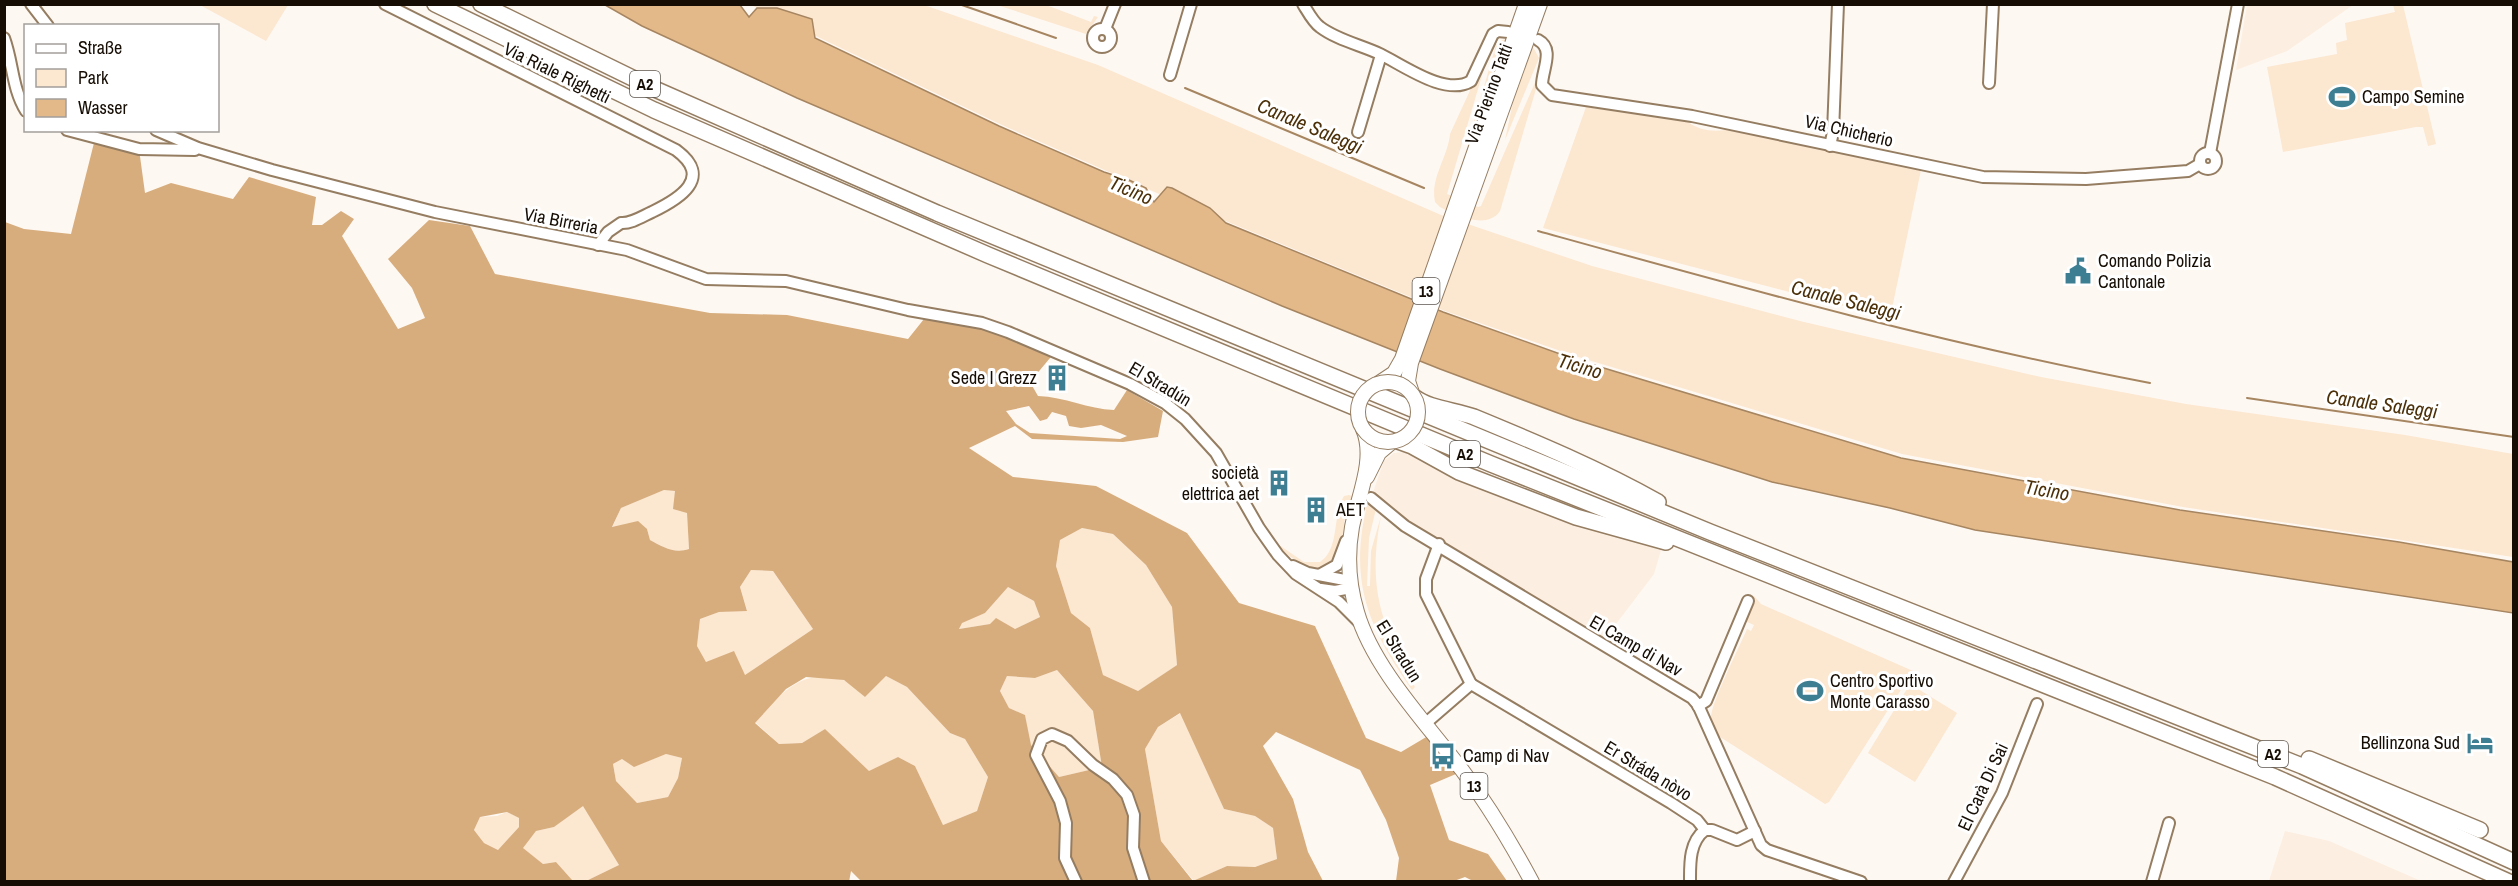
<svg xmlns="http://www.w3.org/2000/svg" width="2518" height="886" font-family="'Archivo Narrow',sans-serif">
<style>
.built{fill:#fceee0}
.green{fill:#fce7d0}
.forest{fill:#d7ad7e;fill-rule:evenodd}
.water{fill:#e3b989;stroke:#a68561;stroke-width:1.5}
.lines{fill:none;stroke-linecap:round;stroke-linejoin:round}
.stream{stroke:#a68561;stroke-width:2}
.minor-casing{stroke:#957d62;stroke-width:14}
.major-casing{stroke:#957d62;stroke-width:16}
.highway-casing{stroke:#957d62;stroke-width:18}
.minor{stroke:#fff;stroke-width:10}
.major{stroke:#fff;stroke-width:14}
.highway{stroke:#fff;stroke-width:15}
.major-bridge-casing{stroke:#957d62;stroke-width:16;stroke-linecap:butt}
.major-bridge{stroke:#fff;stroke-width:14}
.labels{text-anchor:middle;stroke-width:6;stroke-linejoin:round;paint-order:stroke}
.shield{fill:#fff;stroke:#5c564f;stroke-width:1.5}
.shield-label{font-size:16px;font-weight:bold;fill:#160d04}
.street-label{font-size:18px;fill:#160d04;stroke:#fff}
.poi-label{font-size:18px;fill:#160d04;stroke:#fff;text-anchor:start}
.water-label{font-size:20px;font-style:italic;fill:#4c3009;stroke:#fff}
</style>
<rect width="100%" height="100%" fill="#fef8f2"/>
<!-- built -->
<g class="built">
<path d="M2247 5V4L2353 5 2287 51 2236 70Z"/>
<path d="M1404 452 1458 478 1661 550 1654 574 1600 645 1371 498 1384 461 1394 453Z"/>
<path d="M2285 831 2329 841 2421 881H2269Z"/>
</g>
<!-- green -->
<g class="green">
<path d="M200 5 288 4V5L266 41Z"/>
<path d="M751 5H924L1098 65 1441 215 1592 266 1804 322 2041 377 2186 404 2405 435 2513 454V557L2183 507 1902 454 1575 356 1445 311 1157 193 1002 125Z"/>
<path d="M997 5H1046L1091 22 1094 16 1098 17 1086 34Z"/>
<path d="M2393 5H2403L2436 144 2428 146 2423 127H2416L2283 152 2267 67 2337 54 2336 43 2347 40 2345 23 2395 12Z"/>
<path d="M1508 38 1472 128 1496 45 1497 42Z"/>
<path d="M1491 45 1447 194 1478 207 1481 206 1544 62 1500 211C1487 230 1457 216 1440 207L1435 202C1430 178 1448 157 1450 134Z"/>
<path d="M1533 47 1539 58 1505 140 1513 102Z"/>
<path d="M1586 107 1687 121C1697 130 1712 132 1726 130 1792 142 1856 157 1921 170L1890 318 1543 228Z"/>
<path d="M664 490 675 491 687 513 689 549C674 554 663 547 650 540L647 529 612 528 621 508Z"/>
<path d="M1349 495 1369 502 1376 509 1369 538 1367 586H1370L1371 551 1381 516C1367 588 1381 624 1415 687L1412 690C1370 630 1349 584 1366 510L1347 503C1344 518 1344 541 1339 554 1326 588 1290 559 1276 543L1304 562H1320C1340 549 1332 516 1344 496Z"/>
<path d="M1082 528 1113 534 1146 565 1172 607 1177 665 1138 691 1103 675 1090 628 1071 613 1056 566 1060 540Z"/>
<path d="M751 570 773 571 813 629 745 675 706 662 697 646 700 619 719 612 747 610 740 587Z"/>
<path d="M1008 587 1034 601 1040 617 1015 629 990 624 959 629 962 622 985 613Z"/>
<path d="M1754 596 1761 604 1913 671 1829 802 1825 804 1717 735C1714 729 1711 724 1711 717 1712 701 1739 648 1747 629L1751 631 1754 625 1743 620Z"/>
<path d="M1057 670 1093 711 1102 767 1059 777 1030 745 1025 715 1009 708 1000 691 1007 676 1035 678Z"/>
<path d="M886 676 907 687 950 733 965 739 988 777 977 811 943 825 915 766 898 757 869 772 825 729 802 743 779 744 755 722C780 695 800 667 843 680 850 682 859 692 865 697Z"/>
<path d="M1910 684 1957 713 1915 782 1868 753Z"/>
<path d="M1181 713 1224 809 1255 816 1273 828 1277 859 1255 867 1227 866 1194 881 1161 841 1145 749 1158 727Z"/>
<path d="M666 754 682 758 678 778 668 797 637 803 616 781 613 764 622 759 635 766Z"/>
<path d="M583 805 619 865 586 881H573L556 862 543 864 522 848 536 831 554 827Z"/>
<path d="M507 812 519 818V827L498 850 484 843 474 830 480 817 497 816Z"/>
</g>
<!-- forest -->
<path class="forest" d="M95 139 139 149 145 193 171 183 233 199 249 177 316 197 312 225H322L341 211 354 219 342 236 398 329 425 318 412 288 388 259 429 220 470 226 495 274 710 313 787 315 908 339 928 314 978 322 1055 352 1030 382 1038 396C1065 397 1088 409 1114 410L1127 390 1163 411 1158 437 1123 442 1032 439 1015 426 969 448 1013 477 1096 486 1187 533 1239 603 1315 626 1366 738 1401 752 1433 733 1463 771 1430 785 1449 840 1488 854 1507 881H1473L1465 877 1454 881H1396L1399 858 1386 820 1360 770 1276 732 1263 746 1293 799 1308 852 1323 881 862 882 851 871 849 882 586 881 619 865 583 806 554 827 536 831 523 848 543 864 556 862 573 881 5 882V222L24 229 71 234ZM1029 406 1040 421 1047 419 1052 412 1066 416 1069 426 1081 428 1101 425 1127 436 1120 439 1030 433 1016 424 1006 411ZM664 490 675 491 673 509 687 513 689 549C674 554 663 547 650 540L647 529 638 521 612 527 621 508ZM1082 528 1113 534 1146 565 1172 607 1177 665 1138 691 1103 675 1090 628 1071 613 1056 566 1060 540ZM751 570 773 571 813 629 745 675 734 651 706 662 697 646 700 619 719 612 747 611 740 587ZM1008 587 1034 601 1040 617 1015 629 996 618 990 624 959 629 962 623 985 613ZM1057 670 1093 711 1102 767 1059 777 1031 745 1025 715 1009 708 1000 691 1007 676 1035 678ZM886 676 907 687 950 733 965 739 988 777 977 811 943 825 915 766 898 757 869 771 825 729 802 743 779 744 755 723 786 689 806 677 844 680 865 697ZM1180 713 1224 809 1255 816 1273 828 1277 859 1255 867 1227 866 1193 881 1161 841 1145 749 1158 727ZM666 754 682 758 678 778 668 797 637 803 616 781 613 764 622 759 634 767ZM507 812 519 818V827L498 850 484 843 474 830 480 817Z"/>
<!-- water -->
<path class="water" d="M605 5H740L749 17 757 8H777L812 19 815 38 999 126 1104 172 1129 180 1146 188 1154 202 1167 187 1172 188 1210 208 1226 223 1443 312 1574 359 1901 458 2180 510 2399 542 2513 562V613L1975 530 1890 508 1772 482 1574 419 1440 369 1282 306 797 98 642 26Z"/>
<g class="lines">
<!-- stream -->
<g class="stream">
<path d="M959 4 1056 38"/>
<path d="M1185 88 1424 188"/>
<path d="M1538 231C1740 287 1943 344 2150 383"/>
<path d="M2247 398 2514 437"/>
</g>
<!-- minor casing -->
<g class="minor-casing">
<g id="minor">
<path d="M31 4 48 26"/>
<path d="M385 4 676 150C714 178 679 199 652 212 643 216 631 224 621 223L608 232 598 245"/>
<path d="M1303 4C1308 12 1313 22 1320 27 1337 40 1361 45 1380 54 1403 65 1446 97 1471 81L1493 34 1498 31 1508 32"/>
<path d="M1105 29 1115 4"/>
<circle cx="1102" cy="38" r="9"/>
<path d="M4 38C13 62 12 89 26 111"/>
<path d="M1538 40C1555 49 1542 70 1542 85L1552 95 1692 116 1983 177 2086 179 2188 171 2200 164"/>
<path d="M1170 75 1191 4"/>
<path d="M1989 83 1993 4"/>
<path d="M67 130 139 149 195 150"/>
<path d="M156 130 198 148 272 170 435 212 627 250 706 279 786 281 908 310 982 323 1008 332 1130 384 1165 403 1185 419 1216 453 1259 528 1278 555 1296 574 1339 602 1360 623"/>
<path d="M1358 132 1381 55"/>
<path d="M1830 146 1833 132 1838 4"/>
<circle cx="2208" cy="161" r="8"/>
<path d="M2210 153 2238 4"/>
<path d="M1371 498 1405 526 1692 698 1698 705 1761 845 1767 850 1861 882"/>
<path d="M1439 544 1426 579V594L1471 684"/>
<path d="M1293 566 1308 573 1350 581"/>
<path d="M1319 575 1337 565 1346 541"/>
<path d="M1321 589 1335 591 1351 588"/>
<path d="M1471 684 1671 803 1697 820 1705 830"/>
<path d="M1698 706 1706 701 1748 601"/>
<path d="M1426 723 1471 684"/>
<path d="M1705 830H1712L1737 840 1755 831"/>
<path d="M1076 882 1065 858 1066 823 1060 801 1036 755 1042 739 1052 734 1068 741 1093 765 1113 779 1127 795 1134 815 1133 848 1144 882"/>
<path d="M1690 882C1690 864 1689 842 1705 830"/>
<path d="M1954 882 2002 793 2037 704"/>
<path d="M2152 882 2169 823"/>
</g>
</g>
<!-- major casing -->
<g class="major-casing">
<g id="major">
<path d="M1379 383 1394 373 1402 359 1526 4"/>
<path d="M1412 393 1408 381 1411 363 1540 4"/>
<path d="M1363 429C1376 459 1358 496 1352 527 1347 555 1349 585 1357 612 1373 668 1427 724 1462 770 1489 806 1511 843 1532 882"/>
<path d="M1367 477 1379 453 1392 442"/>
</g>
</g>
<!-- highway casing -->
<g class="highway-casing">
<g id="highway">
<path d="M435 4 654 110 988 255 1491 464 2275 777 2509 882"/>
<path d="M481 4 657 90 937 213 1710 532 2302 766 2514 862"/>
<path d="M1414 397C1430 409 1455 410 1474 417 1537 443 1599 469 1658 502"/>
<path d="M1398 441 1412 446 1459 472 1576 517 1666 542"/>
<path d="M2309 759 2480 830"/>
</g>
</g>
<!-- minor -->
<use href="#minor" class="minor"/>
<!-- major -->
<use href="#major" class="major"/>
<!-- highway -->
<use href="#highway" class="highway"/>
<!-- major-bridge casing -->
<g class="major-bridge-casing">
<circle id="major-bridge" cx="1388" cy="412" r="30"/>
</g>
<!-- major-bridge -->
<use href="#major-bridge" class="major-bridge"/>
</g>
<!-- icons -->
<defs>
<g id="stadium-bare" transform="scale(2.07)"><path d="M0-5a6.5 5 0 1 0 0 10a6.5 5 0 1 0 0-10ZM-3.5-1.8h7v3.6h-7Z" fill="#3e7e92" stroke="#fff" stroke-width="2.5" paint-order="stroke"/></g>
<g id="civic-bare" transform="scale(2.07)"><path d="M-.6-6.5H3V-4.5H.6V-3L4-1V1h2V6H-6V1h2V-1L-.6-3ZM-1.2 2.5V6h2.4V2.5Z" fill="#3e7e92" stroke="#fff" stroke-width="2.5" paint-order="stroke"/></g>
<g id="building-bare" transform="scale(2.07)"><path d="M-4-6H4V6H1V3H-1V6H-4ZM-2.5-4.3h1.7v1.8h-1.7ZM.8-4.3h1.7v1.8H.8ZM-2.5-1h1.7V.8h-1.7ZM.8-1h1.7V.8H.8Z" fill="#3e7e92" stroke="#fff" stroke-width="2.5" paint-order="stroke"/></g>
<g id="hotel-bare" transform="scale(2.07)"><path d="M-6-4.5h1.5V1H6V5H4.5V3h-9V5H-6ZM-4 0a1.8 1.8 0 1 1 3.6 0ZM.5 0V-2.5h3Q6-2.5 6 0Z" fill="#3e7e92" stroke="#fff" stroke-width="2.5" paint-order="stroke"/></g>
<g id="bus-bare" transform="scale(2.07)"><path d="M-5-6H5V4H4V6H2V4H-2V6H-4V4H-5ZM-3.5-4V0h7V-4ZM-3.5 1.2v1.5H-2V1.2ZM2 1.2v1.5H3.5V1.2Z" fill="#3e7e92" stroke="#fff" stroke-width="2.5" paint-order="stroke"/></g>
</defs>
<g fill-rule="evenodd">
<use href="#stadium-bare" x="2342" y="97"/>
<use href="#civic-bare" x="2078" y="271"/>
<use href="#building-bare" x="1057" y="378"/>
<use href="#building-bare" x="1279" y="483"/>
<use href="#building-bare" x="1316" y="510"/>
<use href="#stadium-bare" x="1810" y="691"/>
<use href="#hotel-bare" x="2480" y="743"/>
<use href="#bus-bare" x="1443" y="756"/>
</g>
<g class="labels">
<!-- shield labels -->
<g class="shield">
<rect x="630" y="71" width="30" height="26" rx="4.5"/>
<rect x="1412.5" y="278" width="27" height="26" rx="4.5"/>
<rect x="1450" y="441" width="30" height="26" rx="4.5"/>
<rect x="2258" y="741" width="30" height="26" rx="4.5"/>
<rect x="1460.5" y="773" width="27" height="26" rx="4.5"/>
</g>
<g class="shield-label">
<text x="645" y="90">A2</text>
<text x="1426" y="297">13</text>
<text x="1465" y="460">A2</text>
<text x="2273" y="760">A2</text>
<text x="1474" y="792">13</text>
</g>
<!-- street labels -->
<g class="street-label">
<text transform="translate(557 73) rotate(26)" y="6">Via Riale Righetti</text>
<text transform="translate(1489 94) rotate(-70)" y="6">Via Pierino Tatti</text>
<text transform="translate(1849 131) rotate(13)" y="6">Via Chicherio</text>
<text transform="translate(561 221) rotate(11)" y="6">Via Birreria</text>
<text transform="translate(1160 384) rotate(31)" y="6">El Stradún</text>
<text transform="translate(1636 646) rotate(30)" y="6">El Camp di Nav</text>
<text transform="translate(1399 651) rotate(58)" y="6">El Stradun</text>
<text transform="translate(1648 771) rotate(31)" y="6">Er Stráda nòvo</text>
<text transform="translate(1983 787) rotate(-65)" y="6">El Carà Di Sai</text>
</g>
<!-- poi labels -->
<g class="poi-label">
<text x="2362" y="103">Campo Semine</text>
<text x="2098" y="267">Comando Polizia<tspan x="2098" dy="21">Cantonale</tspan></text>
<text x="1037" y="384" text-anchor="end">Sede I Grezz</text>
<text x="1259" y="479" text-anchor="end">società<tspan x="1259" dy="21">elettrica aet</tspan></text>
<text x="1336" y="516">AET</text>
<text x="1830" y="687">Centro Sportivo<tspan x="1830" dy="21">Monte Carasso</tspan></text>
<text x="2460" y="749" text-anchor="end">Bellinzona Sud</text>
<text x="1463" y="762">Camp di Nav</text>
</g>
<!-- water labels -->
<g class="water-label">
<text transform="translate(1310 126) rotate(23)" y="7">Canale Saleggi</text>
<text transform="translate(1131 190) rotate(23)" y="7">Ticino</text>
<text transform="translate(1846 300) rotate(14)" y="7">Canale Saleggi</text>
<text transform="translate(1580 366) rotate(17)" y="7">Ticino</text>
<text transform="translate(2382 404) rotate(8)" y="7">Canale Saleggi</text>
<text transform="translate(2047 490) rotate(10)" y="7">Ticino</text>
</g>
</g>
<!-- border -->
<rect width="2518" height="886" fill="none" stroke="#160d04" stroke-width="12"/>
<!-- legend -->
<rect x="24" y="24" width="195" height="108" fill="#ffffff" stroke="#a29e9b" stroke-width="1.5"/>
<rect x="36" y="44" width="30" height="9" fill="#ffffff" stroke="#a29e9b" stroke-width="1.5"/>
<text x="78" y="54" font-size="18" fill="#160d04">Straße</text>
<rect x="36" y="69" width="30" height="18" fill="#fce7d0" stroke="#a29e9b" stroke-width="1.5"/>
<text x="78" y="84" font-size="18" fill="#160d04">Park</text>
<rect x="36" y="99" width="30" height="18" fill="#e3b989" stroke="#a29e9b" stroke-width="1.5"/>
<text x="78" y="114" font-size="18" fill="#160d04">Wasser</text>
</svg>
